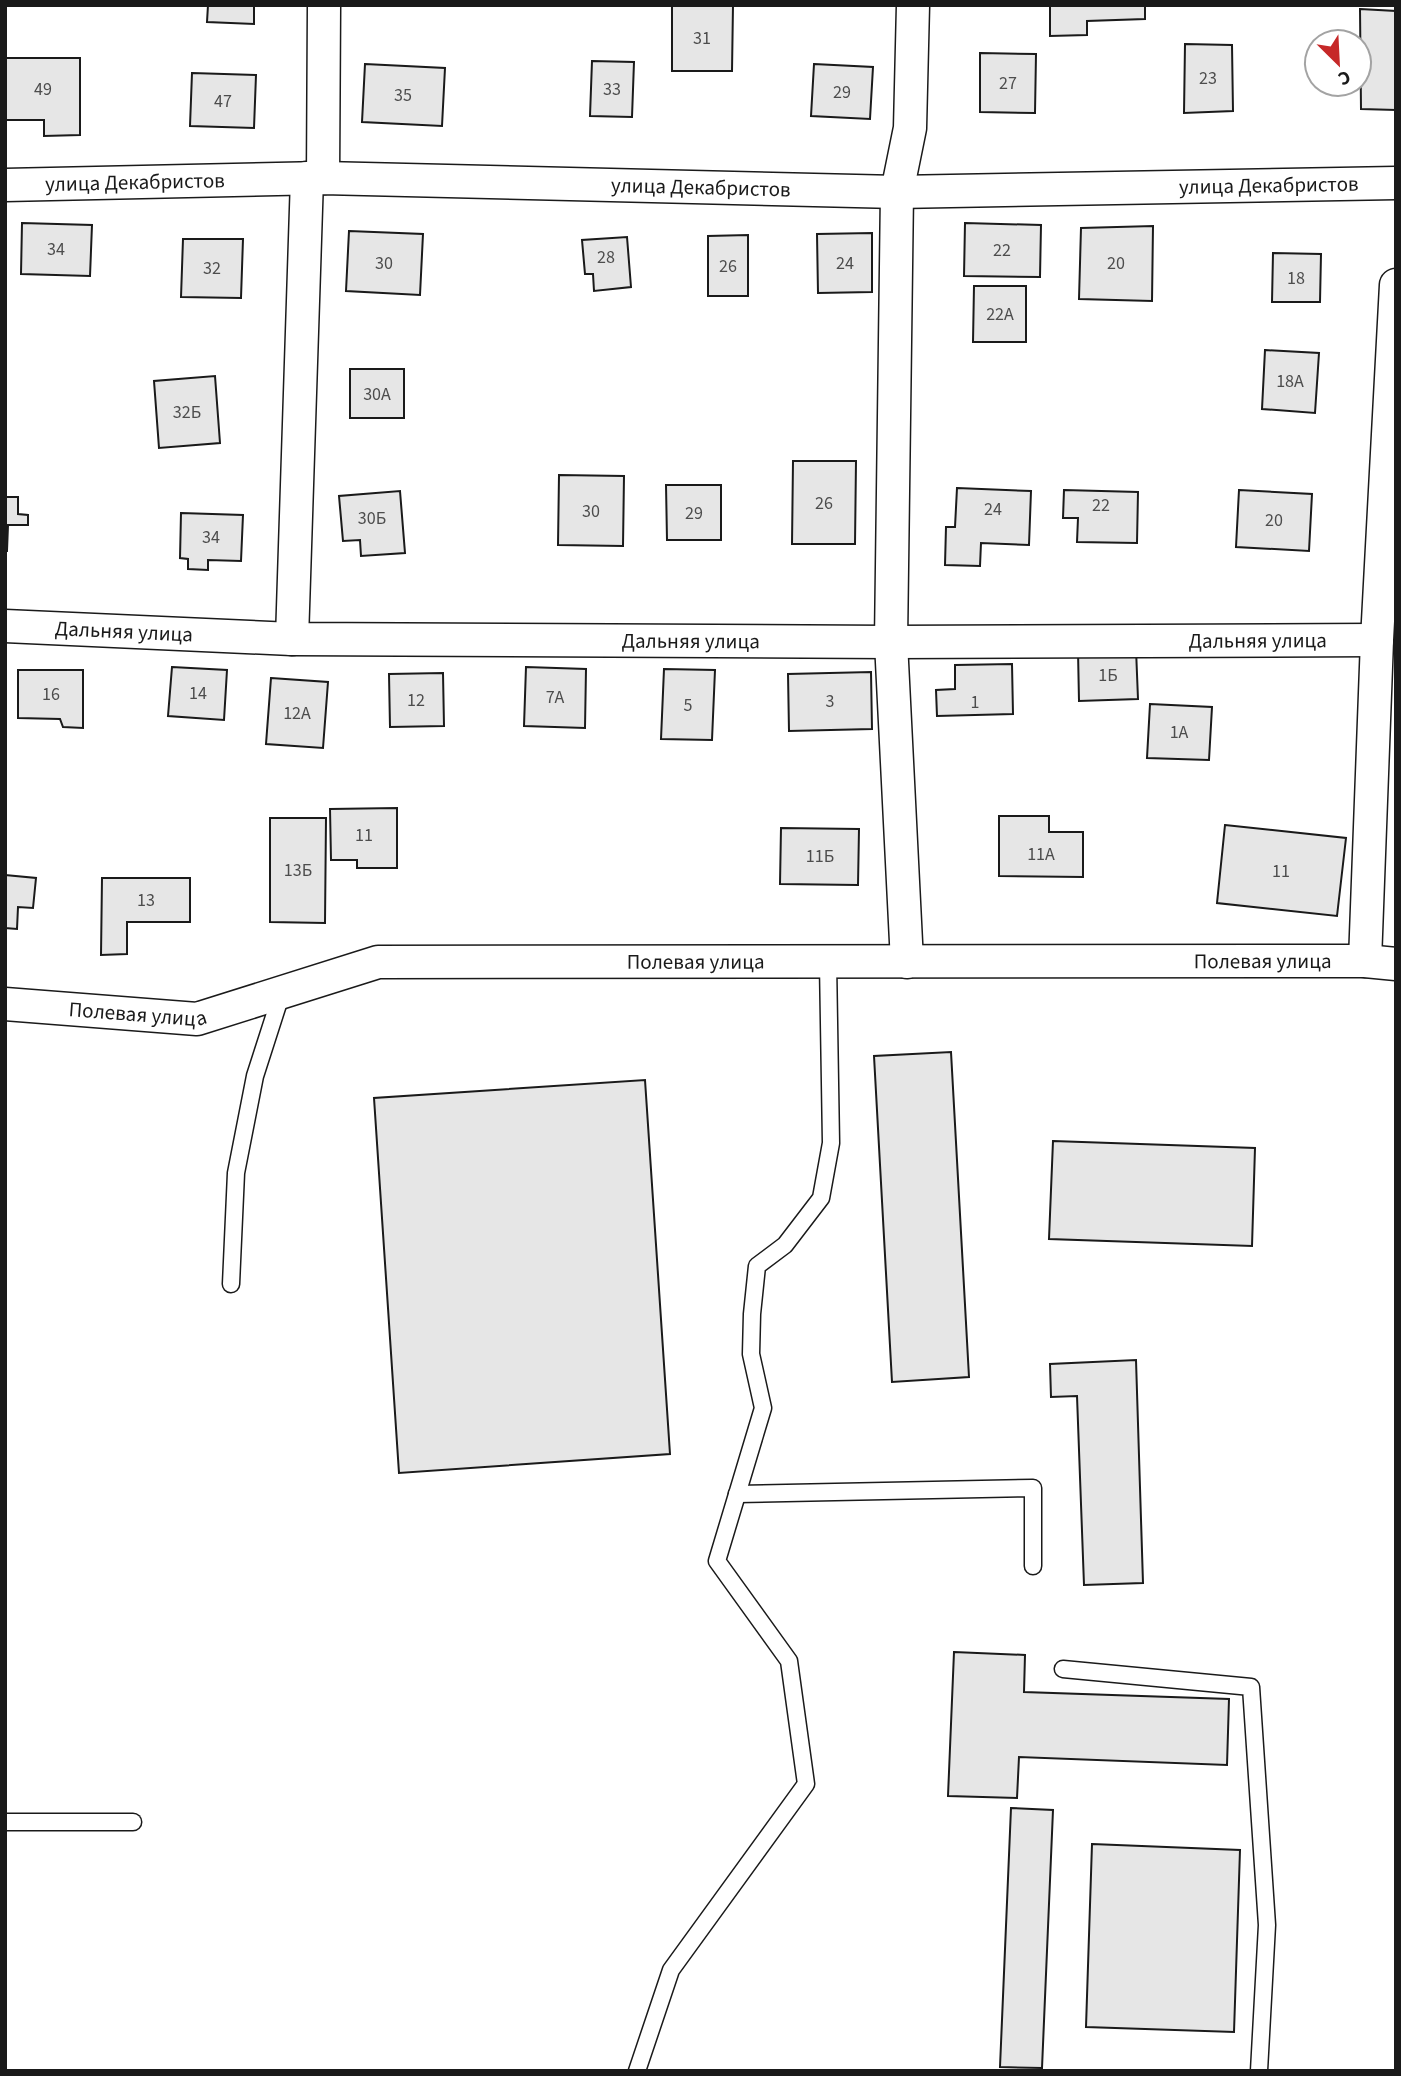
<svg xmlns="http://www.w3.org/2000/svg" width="1401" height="2076" font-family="'Source Sans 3',sans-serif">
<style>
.building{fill:#e6e6e6;stroke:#1a1a1a;stroke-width:2}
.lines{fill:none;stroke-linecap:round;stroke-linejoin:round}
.lane-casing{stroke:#1a1a1a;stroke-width:19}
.street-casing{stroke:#1a1a1a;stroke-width:35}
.lane{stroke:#fff;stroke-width:16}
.street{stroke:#fff;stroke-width:32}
.labels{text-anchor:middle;stroke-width:5;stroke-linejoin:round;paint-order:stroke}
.number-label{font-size:18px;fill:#4d4d4d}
.street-label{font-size:21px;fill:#1a1a1a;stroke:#fff}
</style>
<rect width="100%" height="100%" fill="#fff"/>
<!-- building -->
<g class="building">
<path d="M208 5H254V24L207 22Z"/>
<path d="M672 5H733L732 71H672Z"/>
<path d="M1050 5H1145V19L1087 21V35L1050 36Z"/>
<path d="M1360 9 1396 11V110L1361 109Z"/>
<path d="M1185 44 1232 45 1233 111 1184 113Z"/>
<path d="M980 53 1036 54 1035 113 980 112Z"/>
<path d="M5 58H80V135L44 136V120H5Z"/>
<path d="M592 61 634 62 632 117 590 116Z"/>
<path d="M365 64 445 68 442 126 362 122Z"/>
<path d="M814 64 873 67 870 119 811 116Z"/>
<path d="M192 73 256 75 254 128 190 126Z"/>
<path d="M22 223 92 225 90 276 21 274Z"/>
<path d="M965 223 1041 225 1040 277 964 276Z"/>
<path d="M1153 226 1152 301 1079 299 1081 228Z"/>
<path d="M349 231 423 234 420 295 346 291Z"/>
<path d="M872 233V292L818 293 817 234Z"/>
<path d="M748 235V296H708V236Z"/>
<path d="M627 237 631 287 594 291 593 274H585L582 240Z"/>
<path d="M183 239H243L241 298 181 297Z"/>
<path d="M1273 253 1321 254 1320 302H1272Z"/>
<path d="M974 286H1026V342H973Z"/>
<path d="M1265 350 1319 353 1315 413 1262 409Z"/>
<rect x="350" y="369" width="54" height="49"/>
<path d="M215 376 220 443 159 448 154 381Z"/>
<path d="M793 461H856L855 544H792Z"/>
<path d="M559 475 624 476 623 546 558 545Z"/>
<path d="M666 485H721V540H667Z"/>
<path d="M957 488 1031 491 1029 545 981 543 980 566 945 565 946 527H955Z"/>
<path d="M1064 490 1138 492 1137 543 1077 542 1078 518H1063Z"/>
<path d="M1239 490 1312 494 1309 551 1236 547Z"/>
<path d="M400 491 405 553 361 556 360 540 343 541 339 496Z"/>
<path d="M5 497H18V514L28 515V525H8L7 551H5Z"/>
<path d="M181 513 243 515 241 561 208 560V570L188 569V559L180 558Z"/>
<path d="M1136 649 1138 699 1079 701 1078 651Z"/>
<path d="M1012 664 1013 714 937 716 936 690 955 689V665Z"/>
<path d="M172 667 227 670 224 720 168 716Z"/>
<path d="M526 667 586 669 585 728 524 726Z"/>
<path d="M664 669 715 670 712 740 661 739Z"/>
<path d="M18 670H83V728L63 727 60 719 18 718Z"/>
<path d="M871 672 872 729 789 731 788 674Z"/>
<path d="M443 673 444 726 390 727 389 674Z"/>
<path d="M271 678 328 682 323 748 266 744Z"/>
<path d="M1150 704 1212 707 1209 760 1147 758Z"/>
<path d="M397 808V868H357V860H331L330 809Z"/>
<path d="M999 816H1049V832H1083V877L999 876Z"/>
<path d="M270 818H326L325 923 270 922Z"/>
<path d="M1225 825 1346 838 1337 916 1217 903Z"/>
<path d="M781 828 859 829 858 885 780 884Z"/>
<path d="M5 875 36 878 33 908 18 907 17 929 5 928Z"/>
<path d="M102 878H190V922H127V954L101 955Z"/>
<path d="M951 1052 969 1377 892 1382 874 1056Z"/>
<path d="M645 1080 670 1454 399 1473 374 1098Z"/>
<path d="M1053 1141 1255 1148 1252 1246 1049 1239Z"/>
<path d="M1136 1360 1143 1583 1084 1585 1077 1396 1051 1397 1050 1364Z"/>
<path d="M954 1652 1025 1655 1024 1692 1229 1699 1227 1765 1019 1757 1017 1798 948 1796Z"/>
<path d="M1011 1808 1053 1810 1042 2068 1000 2067Z"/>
<path d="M1092 1844 1240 1850 1234 2032 1086 2027Z"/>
</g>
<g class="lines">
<!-- lane casing -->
<g class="lane-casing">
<g id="lane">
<path d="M231 1284 236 1173 255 1076 282 992"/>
<path d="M737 1494 1033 1488V1566"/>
<path d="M1063 1669 1251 1687 1267 1925 1259 2071"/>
<path d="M5 1822H133"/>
<path d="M637 2071 671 1970 806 1784 789 1661 717 1561 763 1408 751 1354 752 1314 757 1266 785 1245 821 1198 831 1143 828 962"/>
</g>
</g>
<!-- street casing -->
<g class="street-casing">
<g id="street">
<path d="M323 178 324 5"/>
<path id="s1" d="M5 185 323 178 897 192 1396 183"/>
<path id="s2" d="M5 626 292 639 891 642 1377 640"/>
<path d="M292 639 307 178"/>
<path d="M1365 961 1377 640 1396 285"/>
<path d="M907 962 891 642 897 192 910 128 913 5"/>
<path id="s3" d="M5 1004 197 1019 378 962 1365 961 1396 964"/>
</g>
</g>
<!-- lane -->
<use href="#lane" class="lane"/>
<!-- street -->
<use href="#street" class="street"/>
</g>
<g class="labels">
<!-- number labels -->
<g class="number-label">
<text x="702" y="44">31</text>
<text x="1208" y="84">23</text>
<text x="1008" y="89">27</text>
<text x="43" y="95">49</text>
<text x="612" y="95">33</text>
<text x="842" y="98">29</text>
<text x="403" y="101">35</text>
<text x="223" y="107">47</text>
<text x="56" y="255">34</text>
<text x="1002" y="256">22</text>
<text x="606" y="263">28</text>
<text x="384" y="269">30</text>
<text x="845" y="269">24</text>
<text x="1116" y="269">20</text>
<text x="728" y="272">26</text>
<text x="212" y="274">32</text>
<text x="1296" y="284">18</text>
<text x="1000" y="320">22А</text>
<text x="1290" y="387">18А</text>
<text x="377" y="400">30А</text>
<text x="187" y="418">32Б</text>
<text x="824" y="509">26</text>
<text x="1101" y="511">22</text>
<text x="993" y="515">24</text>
<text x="591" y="517">30</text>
<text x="694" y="519">29</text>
<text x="372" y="524">30Б</text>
<text x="1274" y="526">20</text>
<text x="211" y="543">34</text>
<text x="1108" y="681">1Б</text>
<text x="198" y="699">14</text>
<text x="51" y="700">16</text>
<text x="555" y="703">7А</text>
<text x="416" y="706">12</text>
<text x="830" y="707">3</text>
<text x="975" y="708">1</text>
<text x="688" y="711">5</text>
<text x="297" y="719">12А</text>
<text x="1179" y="738">1А</text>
<text x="364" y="841">11</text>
<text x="1041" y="860">11А</text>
<text x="820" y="862">11Б</text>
<text x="298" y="876">13Б</text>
<text x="1281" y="877">11</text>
<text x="146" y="906">13</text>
</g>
<!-- street labels -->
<g class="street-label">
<text dy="7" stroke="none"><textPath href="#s1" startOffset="130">улица Декабристов</textPath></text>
<text dy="7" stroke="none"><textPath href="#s1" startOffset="1264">улица Декабристов</textPath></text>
<text dy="7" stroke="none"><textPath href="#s1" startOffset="696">улица Декабристов</textPath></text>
<text dy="7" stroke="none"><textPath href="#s2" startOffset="119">Дальняя улица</textPath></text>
<text dy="7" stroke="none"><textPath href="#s2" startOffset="686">Дальняя улица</textPath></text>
<text dy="7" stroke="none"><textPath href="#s2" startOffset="1253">Дальняя улица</textPath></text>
<text dy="7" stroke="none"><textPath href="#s3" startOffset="700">Полевая улица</textPath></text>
<text dy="7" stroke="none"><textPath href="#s3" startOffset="1267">Полевая улица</textPath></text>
<text dy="7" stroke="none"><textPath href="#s3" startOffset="133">Полевая улица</textPath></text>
</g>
</g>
<!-- border -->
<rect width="1401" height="2076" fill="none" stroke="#1a1a1a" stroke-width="14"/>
<!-- north arrow -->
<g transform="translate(1338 63) rotate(156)"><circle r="33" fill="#ffffff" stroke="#a3a3a3" stroke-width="2"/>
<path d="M0-5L12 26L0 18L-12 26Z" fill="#c62828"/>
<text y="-10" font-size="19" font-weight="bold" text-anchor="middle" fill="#1a1a1a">С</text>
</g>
</svg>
